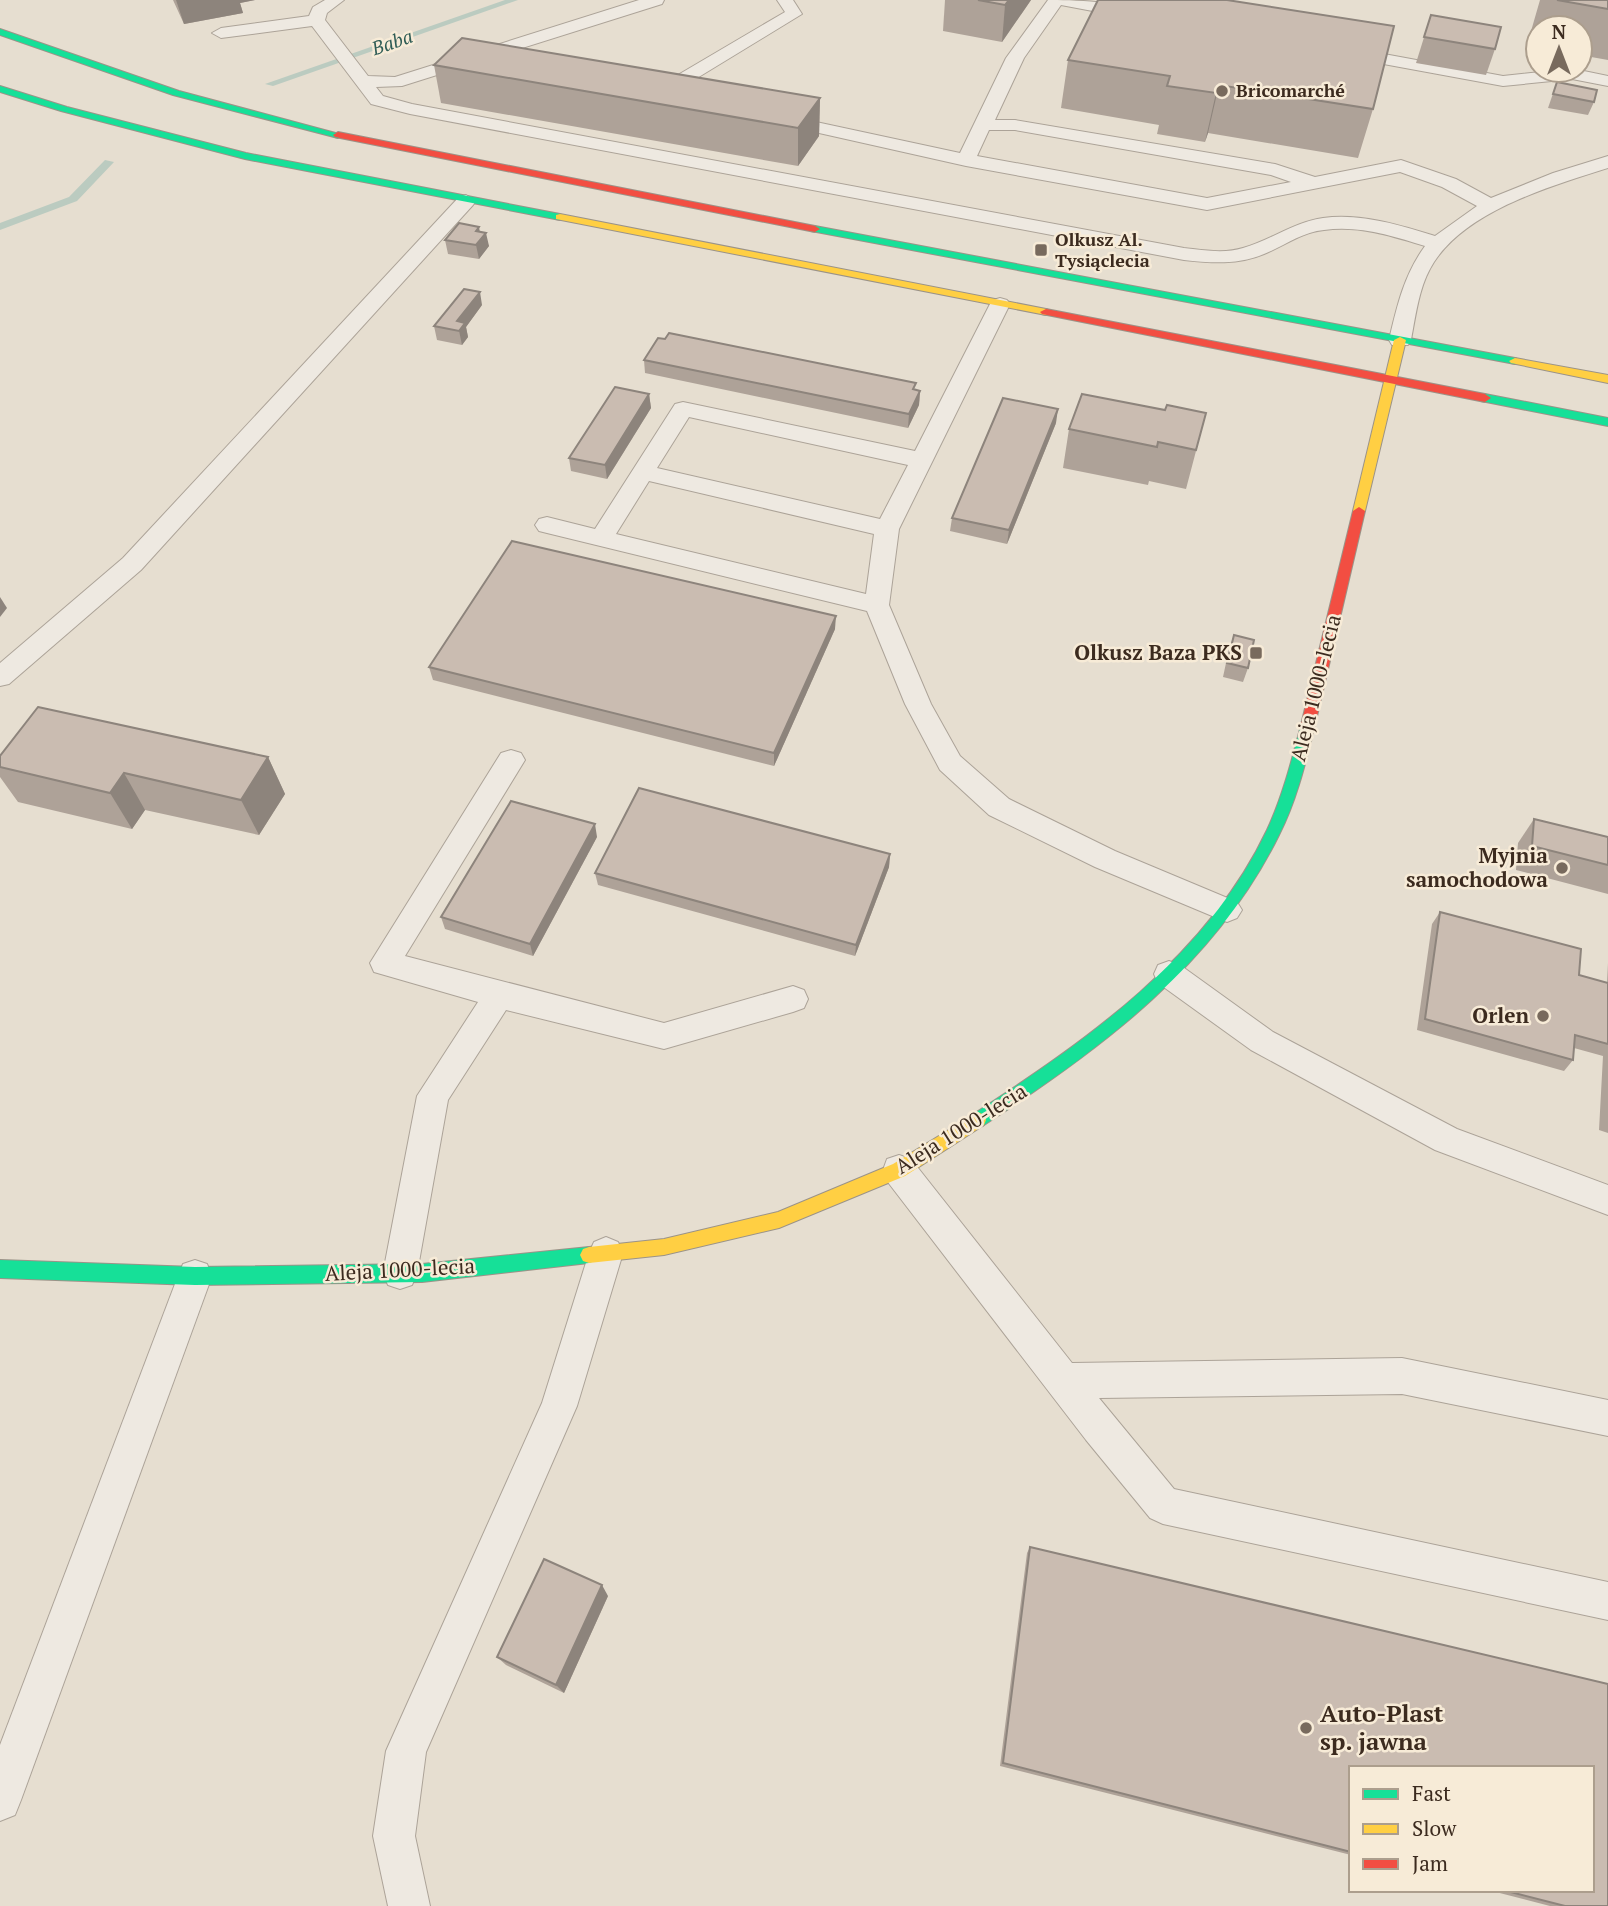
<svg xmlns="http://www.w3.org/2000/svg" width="1608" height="1906" font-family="'PT Serif',serif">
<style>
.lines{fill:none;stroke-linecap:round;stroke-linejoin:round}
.stream{fill:#bbcbc0;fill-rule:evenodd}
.lane-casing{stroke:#aca398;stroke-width:2}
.fast-casing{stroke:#9b9388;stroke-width:2}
.slow-casing{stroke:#9b9388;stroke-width:2}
.jam-casing{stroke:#9b9388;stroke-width:2}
.lane{fill:#eee9e1;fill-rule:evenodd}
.fast{fill:#16e098;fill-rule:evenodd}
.slow{fill:#ffcf43;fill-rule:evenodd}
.jam{fill:#f24e42;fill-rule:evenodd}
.wall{fill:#aea298}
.shaded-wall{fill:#8d847c}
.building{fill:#cabcb1;stroke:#8d847c;stroke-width:2}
.poi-dot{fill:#786a5d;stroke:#f7ebd7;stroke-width:2.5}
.labels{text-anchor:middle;stroke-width:5;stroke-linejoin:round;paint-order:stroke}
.far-poi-label{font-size:18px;font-weight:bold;fill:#3c2b1f;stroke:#f7ebd7;text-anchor:start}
.far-water-label{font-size:19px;font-style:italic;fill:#2f5c55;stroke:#f7ebd7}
.poi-label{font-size:21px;font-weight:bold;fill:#3c2b1f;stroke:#f7ebd7;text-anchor:end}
.street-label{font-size:21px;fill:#3c2b1f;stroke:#f7ebd7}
.near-poi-label{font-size:24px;font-weight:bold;fill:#3c2b1f;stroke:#f7ebd7;text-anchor:start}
</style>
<rect width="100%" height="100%" fill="#e6ded0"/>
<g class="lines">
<!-- stream -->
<g class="stream">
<path d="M505 0H518L273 86 265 84Z"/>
<path d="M105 160 114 162 77 201 0 230V223L69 197Z"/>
</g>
<!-- lane casing -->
<g class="lane-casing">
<g id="lane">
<path d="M325 0H344L327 13 325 20 368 76 395 77 639 0H664L662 4 402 86 376 87 383 96 412 104 1184 248C1203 250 1224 254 1243 248 1271 240 1294 222 1323 218 1361 213 1399 225 1435 236L1477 206 1442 187 1400 172 1207 210 966 166 779 124 770 119 779 114 960 153 1006 58 1048 0C1068 0 1130 1 1143 14L1135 19 1061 5 1024 58 995 120H1015L1275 164 1315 177 1401 160 1456 179 1491 198 1553 173 1608 156V168C1551 186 1468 210 1434 262 1419 285 1416 314 1411 340L1408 345H1392L1389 340C1397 306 1404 275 1425 246 1393 236 1359 225 1324 230 1302 232 1284 246 1264 254 1238 265 1211 263 1184 260L410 114 371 104 312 26 221 38 212 33 221 28 309 16 313 7ZM989 130H1015L1271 175 1291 182 1207 198 977 156Z"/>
<path d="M777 0H793L802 14 661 100H649L646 96 649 92 785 12Z"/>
<path d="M1346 47 1503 76 1559 70H1579L1608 76V86L1572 79 1503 86 1340 56 1337 52 1340 48Z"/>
<path d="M466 195 476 201 473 205 141 570 9 684 0 686V663L123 558 459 197Z"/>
<path d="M1000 298 1007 300 1010 304 899 529 889 605 931 704 960 756 1009 799 1115 851 1237 902 1242 910 1237 918 1227 922 1217 918 1095 867 989 815 940 770 905 704 867 611 547 533 539 531 535 525 539 519 547 517 595 529 675 404 683 402 915 451 990 304 993 300ZM689 417 908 465 880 519 657 468ZM649 481 874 534 866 594 616 534Z"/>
<path d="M511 750 521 753 525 760 405 956 664 1023 793 986 804 990 808 999 804 1008 793 1012 664 1049 506 1010 448 1100 417 1273 412 1285 400 1289 388 1285 383 1273 417 1096 478 1002 374 972 370 963 501 753Z"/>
<path d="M1169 961 1180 965 1273 1032 1457 1129 1608 1185V1215L1435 1150 1251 1050 1158 983 1154 974 1158 965Z"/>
<path d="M899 1155 911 1159 1072 1363 1402 1358 1608 1400V1436L1402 1394 1099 1398 1174 1489 1608 1582V1620L1163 1524 1150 1518 1086 1440 887 1181 883 1170 887 1159Z"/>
<path d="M606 1237 618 1242 623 1253 577 1406 426 1752 415 1836 430 1906H388L373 1836 386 1751 542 1403 589 1253 594 1242Z"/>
<path d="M195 1260 207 1264 212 1276 21 1800 15 1815 0 1821V1745L178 1276 183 1264Z"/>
</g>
</g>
<!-- fast casing -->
<g class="fast-casing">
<g id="fast">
<path d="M0 29 179 91 343 135 338 138 173 95 0 35Z"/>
<path d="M0 86 67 107 246 153 560 214 565 217 560 220 245 159 61 111 0 92Z"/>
<path d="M815 226 1515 358 1521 361 1515 364 811 231 810 229Z"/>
<path d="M1485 394 1608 418V426L1481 401 1479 398Z"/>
<path d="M1307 724 1314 729C1305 765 1296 802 1279 835 1216 964 1101 1049 984 1125L978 1128 972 1125 970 1120 972 1115C1086 1041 1207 957 1267 830 1282 798 1291 763 1300 729Z"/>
<path d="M589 1247 595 1249 598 1255 595 1261 589 1263 422 1282 195 1285 0 1278V1260L195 1267 422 1264Z"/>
</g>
</g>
<!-- slow casing -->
<g class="slow-casing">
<g id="slow">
<path d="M560 214 1046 309 1052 312 1046 315 556 219V215Z"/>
<path d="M1400 337 1406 340 1365 511 1359 515 1353 511 1394 340Z"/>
<path d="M1515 358 1608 375V383L1511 363 1509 361Z"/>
<path d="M978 1112 984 1115 986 1120 984 1125 905 1176 779 1228 664 1255 589 1263 583 1261 580 1255 583 1249 589 1247 664 1239 778 1212 893 1164Z"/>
</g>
</g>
<!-- jam casing -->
<g class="jam-casing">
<g id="jam">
<path d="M338 132 815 226 820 229 815 232 335 137 333 135Z"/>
<path d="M1046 309 1485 394 1491 398 1485 402 1042 314 1040 312Z"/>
<path d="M1359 507 1365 511 1314 729 1307 734 1300 729 1353 511Z"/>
</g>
</g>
<!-- lane -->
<use href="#lane" class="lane"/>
<!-- fast -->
<use href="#fast" class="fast"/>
<!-- slow -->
<use href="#slow" class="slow"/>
<!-- jam -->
<use href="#jam" class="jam"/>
</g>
<!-- wall -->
<g class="wall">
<path d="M173 0H255L240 3 243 13 184 24Z"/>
<path d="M945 0H1031L1002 42 943 31Z"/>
<path d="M1540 0H1608V60L1580 55V28H1538V47L1527 45Z"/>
<path d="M1431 15 1495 49 1486 75 1416 63Z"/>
<path d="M1068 60 1373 109 1358 158 1208 133 1205 142 1157 134 1159 125 1061 108Z"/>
<path d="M434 65 820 98 819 136 798 166 441 103Z"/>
<path d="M1557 82 1594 102 1588 115 1548 108Z"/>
<path d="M480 232 489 246 479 259 448 254 445 240Z"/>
<path d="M482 305 466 327 468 337 462 345 437 340 434 326Z"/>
<path d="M665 339 920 391 919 405 908 428 645 373 644 360Z"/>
<path d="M649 394 651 408 607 479 571 471 569 458Z"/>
<path d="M1165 410 1206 413 1186 489 1149 481 1148 485 1063 468 1069 429Z"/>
<path d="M1056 423 1007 544 950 531 952 518Z"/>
<path d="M835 629 774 766 433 680 429 667Z"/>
<path d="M1234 635 1248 668 1243 682 1223 677 1229 649Z"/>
<path d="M0 756 268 757 285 794 259 835 145 810 132 829 18 802 0 777Z"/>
<path d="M1534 819 1608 837V894L1516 870 1518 843Z"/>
<path d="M597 837 533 956 445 929 441 917Z"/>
<path d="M890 854 889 867 855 956 598 885 595 873Z"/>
<path d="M1440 912 1579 975 1607 983 1608 963V1133L1599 1130 1603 1056 1574 1048 1573 1060 1564 1071 1417 1030 1432 924Z"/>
<path d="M1030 1547 1608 1684V1906H1550L1488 1890H1592V1768H1351V1855L1000 1766 1027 1553Z"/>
<path d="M608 1596 564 1693 506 1665 497 1657Z"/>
</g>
<!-- shaded-wall -->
<g class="shaded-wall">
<path d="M176 0H255L240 3 243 13 184 24Z"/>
<path d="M1009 0H1031L1002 42 1005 5Z"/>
<path d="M1219 85 1208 133 1205 142 1216 93Z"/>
<path d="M820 98 819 136 798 166V128Z"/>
<path d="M479 227 481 239 486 233 489 246 479 259 476 245V231Z"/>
<path d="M480 292 482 305 466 327 468 337 462 345 457 321Z"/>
<path d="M920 391 919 405 908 428 909 414Z"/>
<path d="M649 394 651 408 607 479 605 465Z"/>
<path d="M1058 409 1056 423 1007 544 1009 530Z"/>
<path d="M0 597 7 608 0 617Z"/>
<path d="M836 616 835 629 774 766V753Z"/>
<path d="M268 757 285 794 259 835 241 800Z"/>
<path d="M124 773 145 810 132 829 110 793Z"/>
<path d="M595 824 597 837 533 956 530 944Z"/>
<path d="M890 854 889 867 855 956 856 945Z"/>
<path d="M602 1585 608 1596 564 1693 556 1685Z"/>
</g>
<!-- building -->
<g class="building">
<path d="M978 0H1009L1005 5Z"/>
<path d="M1098 0H1227L1394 26 1373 109 1219 85 1216 93 1167 86 1170 76 1068 60Z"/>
<path d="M1557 0H1608V9Z"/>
<path d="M1431 15 1501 27 1495 49 1424 37Z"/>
<path d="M462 38 820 98 798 128 434 65Z"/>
<path d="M1557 82 1597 90 1594 102 1553 94Z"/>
<path d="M459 223 479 227 476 231 486 233 476 245 445 240Z"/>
<path d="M464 289 480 292 457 321 465 323 459 331 434 326Z"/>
<path d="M669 333 916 383 913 389 920 391 909 414 644 360 658 338 665 339Z"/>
<path d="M615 387 649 394 605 465 569 458Z"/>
<path d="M1082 394 1165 410 1167 405 1206 413 1196 450 1158 442 1157 447 1069 429Z"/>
<path d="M1003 398 1058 409 1009 530 952 518Z"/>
<path d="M512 541 836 616 774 753 429 667Z"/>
<path d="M1234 635 1254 640 1248 668 1227 663Z"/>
<path d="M38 707 268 757 241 800 124 773 110 793 0 767V756Z"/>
<path d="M639 788 890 854 856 945 595 873Z"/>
<path d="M511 801 595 824 530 944 441 917Z"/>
<path d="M1534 819 1608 837V865L1532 846Z"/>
<path d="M1440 912 1581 949 1579 975 1608 983V1044L1575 1035 1573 1060 1425 1019Z"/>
<path d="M1030 1547 1608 1684V1906H1565L1503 1890H1592V1768H1351V1852L1003 1763Z"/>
<path d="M544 1559 602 1585 556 1685 497 1657Z"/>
</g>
<!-- markers -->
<g class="poi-dot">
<circle cx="1222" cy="91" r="7"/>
<rect x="1034" y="243" width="14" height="14" rx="3.5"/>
<rect x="1249" y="646" width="14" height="14" rx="3.5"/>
<circle cx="1562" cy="868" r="7"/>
<circle cx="1543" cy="1016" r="7"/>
<circle cx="1306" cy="1728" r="7"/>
</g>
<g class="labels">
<!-- far-poi labels -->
<g class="far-poi-label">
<text x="1236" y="97">Bricomarché</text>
<text x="1055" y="246">Olkusz Al.<tspan x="1055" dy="21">Tysiąclecia</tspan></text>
</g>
<!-- far-water labels -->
<g class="far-water-label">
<text transform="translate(392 42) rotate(-19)" y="7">Baba</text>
</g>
<!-- poi labels -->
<g class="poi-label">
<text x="1242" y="660">Olkusz Baza PKS</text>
<text x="1548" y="863">Myjnia<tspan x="1548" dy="24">samochodowa</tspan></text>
<text x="1529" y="1023">Orlen</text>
</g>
<!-- street labels -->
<g class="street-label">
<text transform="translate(1316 688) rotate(-76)" y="7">Aleja 1000-lecia</text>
<text transform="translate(961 1129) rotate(-32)" y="7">Aleja 1000-lecia</text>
<text transform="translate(400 1270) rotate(-3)" y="7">Aleja 1000-lecia</text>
</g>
<!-- near-poi labels -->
<g class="near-poi-label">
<text x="1320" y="1722">Auto-Plast<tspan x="1320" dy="28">sp. jawna</tspan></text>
</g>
</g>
<!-- legend -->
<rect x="1349" y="1766" width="245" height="126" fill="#f7ebd7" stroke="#ac9e8d" stroke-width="2"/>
<rect x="1363" y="1789" width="35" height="10" fill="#16e098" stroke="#ac9e8d" stroke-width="2"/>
<text x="1412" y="1801" font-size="21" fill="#3c2b1f">Fast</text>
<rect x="1363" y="1824" width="35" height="10" fill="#ffcf43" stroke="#ac9e8d" stroke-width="2"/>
<text x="1412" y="1836" font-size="21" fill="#3c2b1f">Slow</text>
<rect x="1363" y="1859" width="35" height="10" fill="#f24e42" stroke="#ac9e8d" stroke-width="2"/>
<text x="1412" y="1871" font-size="21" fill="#3c2b1f">Jam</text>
<!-- north arrow -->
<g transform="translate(1559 49)"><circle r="33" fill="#f7ebd7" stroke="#ac9e8d" stroke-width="2"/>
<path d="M0-5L12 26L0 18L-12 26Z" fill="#786a5d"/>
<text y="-10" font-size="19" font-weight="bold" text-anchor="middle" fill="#3c2b1f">N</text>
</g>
</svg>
